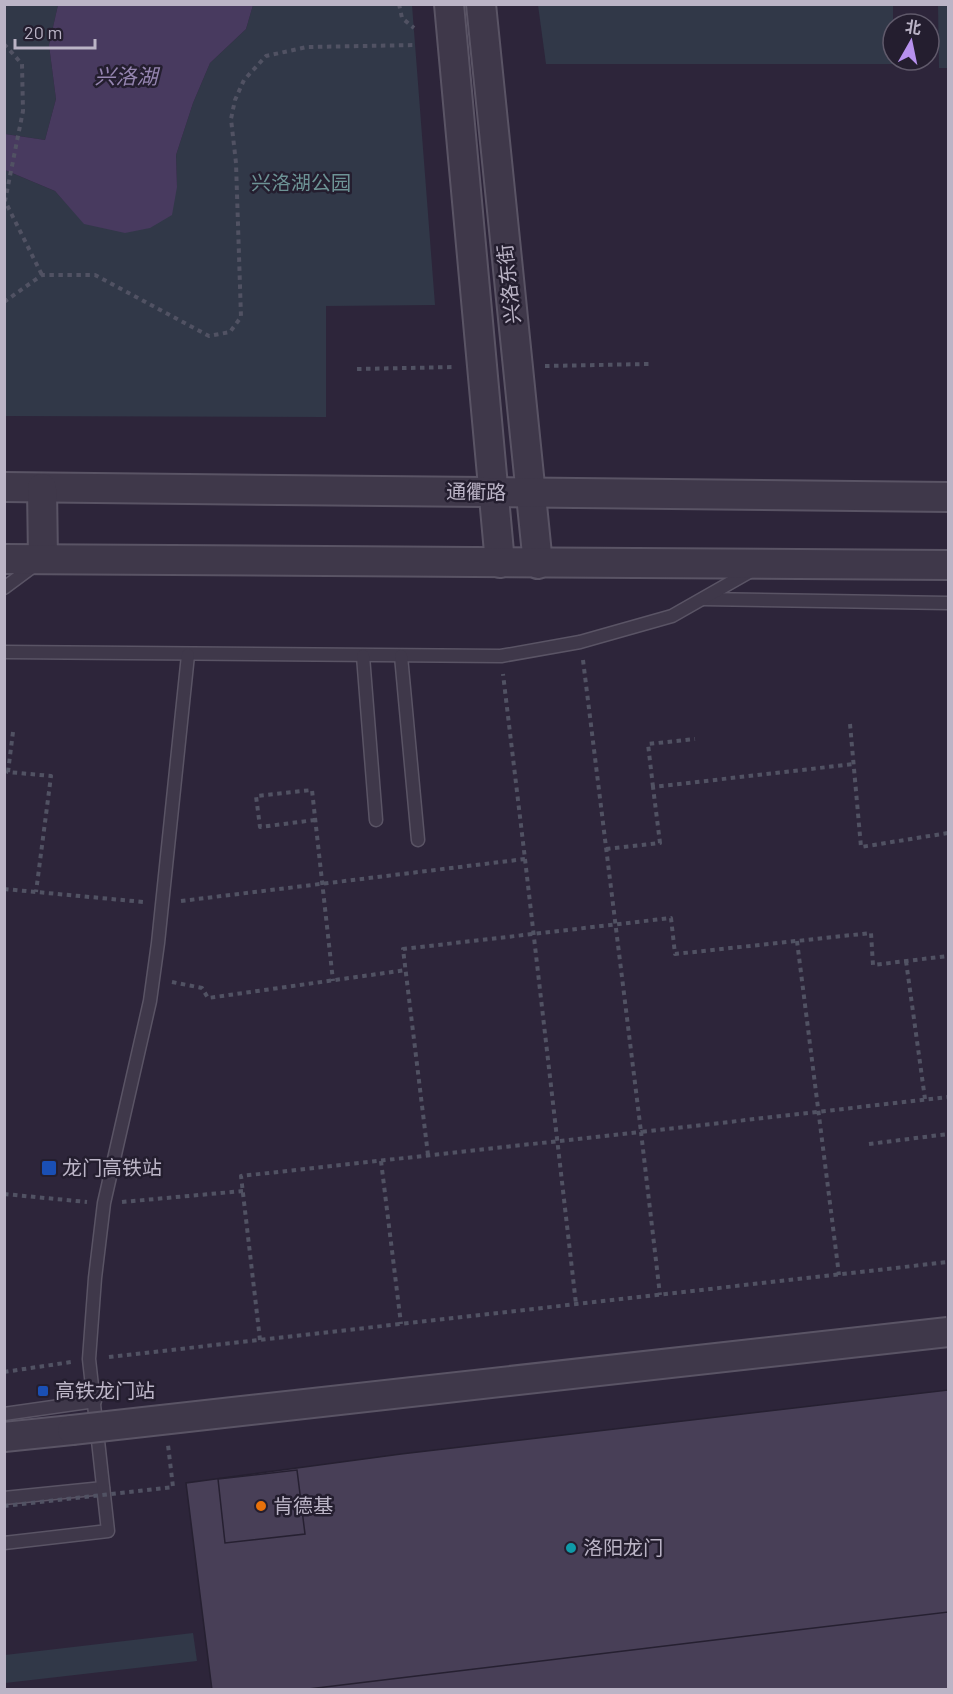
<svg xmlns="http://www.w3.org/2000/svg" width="953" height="1694" font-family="Barlow,'Noto Sans SC',sans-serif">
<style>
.green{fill:#313848}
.water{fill:#483a5f}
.building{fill:#483f57;stroke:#262031;stroke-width:1.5}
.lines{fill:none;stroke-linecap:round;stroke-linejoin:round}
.service-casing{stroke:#5a5465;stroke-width:15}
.tertiary-casing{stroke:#5a5465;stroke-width:32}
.path{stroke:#515263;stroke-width:4;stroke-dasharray:4.5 4.5;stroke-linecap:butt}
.service{stroke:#3f384a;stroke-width:12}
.tertiary{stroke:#3f384a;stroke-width:28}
.tertiary-bridge-casing{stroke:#5a5465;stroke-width:32;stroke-linecap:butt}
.path-bridge{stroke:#515263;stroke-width:4;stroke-dasharray:4.5 4.5;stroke-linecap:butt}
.tertiary-bridge{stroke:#3f384a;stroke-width:28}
.transit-dot{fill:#1a4fb4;stroke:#241e2f;stroke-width:2}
.food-dot{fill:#e8710a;stroke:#241e2f;stroke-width:2}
.culture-dot{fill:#0f9aa8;stroke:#241e2f;stroke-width:2}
.labels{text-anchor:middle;stroke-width:5;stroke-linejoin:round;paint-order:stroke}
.park-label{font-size:20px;fill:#6d9395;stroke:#241e2f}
.street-label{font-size:20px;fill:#bbb4c6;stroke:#241e2f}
.poi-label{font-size:20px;fill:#bbb4c6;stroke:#241e2f;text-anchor:start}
.water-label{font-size:21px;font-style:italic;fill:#9585b0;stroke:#241e2f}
</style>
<rect width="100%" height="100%" fill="#2d253a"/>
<!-- green -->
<g class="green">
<path d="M4 5H58L49 45 56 99 45 140 5 134Z"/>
<path d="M253 5H412L435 305 326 306V417L5 416V170L55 191 85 224 177 187 176 155 193 103 210 63 246 29Z"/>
<path d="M538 5H893V64H546Z"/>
<path d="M938 5H948V68H939Z"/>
<path d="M193 1633 197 1661 5 1683V1655Z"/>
</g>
<!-- water -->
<path class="water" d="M58 5H253L246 29 210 63 193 103 176 155 177 187 172 215 150 228 125 233 84 224 55 191 5 170V134L45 140 56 99 49 45Z"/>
<!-- building -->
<g class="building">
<path d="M948 1390V1613L325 1690H212L186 1483 401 1454Z"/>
<path d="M297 1470 305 1534 225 1543 218 1479Z"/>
<path d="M948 1612V1690H300L772 1633Z"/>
</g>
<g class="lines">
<!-- service casing -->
<g class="service-casing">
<g id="service">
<path d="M4 588 35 565"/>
<path d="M703 599 948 603"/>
<path d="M4 652 501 656 580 642 672 616 751 571"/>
<path d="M363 656 376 820"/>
<path d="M401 656 418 840"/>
<path d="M4 1414 95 1401"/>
<path d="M4 1498 103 1488"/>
<path d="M4 1543 108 1531 89 1359 95 1278 104 1203 150 1001 158 943 188 655"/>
</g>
</g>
<!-- tertiary casing -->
<g class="tertiary-casing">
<g id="tertiary">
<path d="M449 4 500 563"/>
<path d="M481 4 538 564"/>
<path d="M4 487 948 497"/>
<path d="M42 488 43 559"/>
<path d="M4 559 948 565"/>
<path d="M4 1437 72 1430"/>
</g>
</g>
<!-- path -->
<g class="path">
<path d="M399 4 402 18 414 28"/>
<path d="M4 44 22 64 23 111 5 201 42 275"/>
<path d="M4 302 42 275H95L209 336 230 332 241 317 236 163 231 119 235 100 244 80 266 56 307 47 415 45"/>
<path d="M545 366 649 364"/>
<path d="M357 369 456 367"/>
<path d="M583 660 641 1132 948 1097"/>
<path d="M850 724 861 847 948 833"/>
<path d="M13 732 8 772 51 776 36 892"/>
<path d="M653 787 648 744 695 739"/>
<path d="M315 820 260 827 256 796 312 790C319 854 326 917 333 981"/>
<path d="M606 849 660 843 653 787 854 764"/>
<path d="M525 859 576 1304"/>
<path d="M4 889 144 902"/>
<path d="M181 901 525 859 503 674"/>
<path d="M797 941 839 1275"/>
<path d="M906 961 925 1099"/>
<path d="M172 982 202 988 208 998 406 970"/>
<path d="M869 1144 948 1134"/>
<path d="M428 1155 403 949 671 918 675 954 871 933 873 965 948 956"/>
<path d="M381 1161 401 1324"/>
<path d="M4 1194 87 1202"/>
<path d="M122 1202 243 1191"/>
<path d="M260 1340 241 1176 641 1132 660 1295"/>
<path d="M109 1357 948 1262"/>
<path d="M4 1372 71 1362"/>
</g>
<!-- service -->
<use href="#service" class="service"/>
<!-- tertiary -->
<use href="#tertiary" class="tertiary"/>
<!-- tertiary-bridge casing -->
<g class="tertiary-bridge-casing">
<path id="tertiary-bridge" d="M72 1430 948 1332"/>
</g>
<!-- path-bridge -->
<path class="path-bridge" d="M4 1506 173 1487 168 1445"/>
<!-- tertiary-bridge -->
<use href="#tertiary-bridge" class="tertiary-bridge"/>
</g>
<!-- markers -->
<g class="transit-dot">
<rect x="41" y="1160" width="16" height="16" rx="3"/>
<rect x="37" y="1385" width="12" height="12" rx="3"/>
</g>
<circle class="food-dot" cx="261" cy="1506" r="6"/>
<circle class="culture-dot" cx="571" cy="1548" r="6"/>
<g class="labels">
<!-- park labels -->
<g class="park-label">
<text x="301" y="190">兴洛湖公园</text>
</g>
<!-- street labels -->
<g class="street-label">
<text transform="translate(509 284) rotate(-96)" y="7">兴洛东街</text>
<text transform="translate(476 492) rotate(1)" y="7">通衢路</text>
</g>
<!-- poi labels -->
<g class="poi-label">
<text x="62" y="1175">龙门高铁站</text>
<text x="55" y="1398">高铁龙门站</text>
<text x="273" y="1513">肯德基</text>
<text x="583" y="1555">洛阳龙门</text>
</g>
<!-- water labels -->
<g class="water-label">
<text x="126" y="84">兴洛湖</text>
</g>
</g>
<!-- border -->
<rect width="953" height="1694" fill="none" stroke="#bbb4c6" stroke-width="12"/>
<!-- north arrow -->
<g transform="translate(911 42) rotate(9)"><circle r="28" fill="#241e2f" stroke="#605a6b" stroke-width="1.5"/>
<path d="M0-4.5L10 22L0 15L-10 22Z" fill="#b791ee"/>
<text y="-9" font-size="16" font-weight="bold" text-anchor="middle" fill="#bbb4c6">北</text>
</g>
<!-- scale -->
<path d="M15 39v9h80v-9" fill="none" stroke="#bbb4c6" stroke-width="3"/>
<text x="24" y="39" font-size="18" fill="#bbb4c6" stroke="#241e2f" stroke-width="4.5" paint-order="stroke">20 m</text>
</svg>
